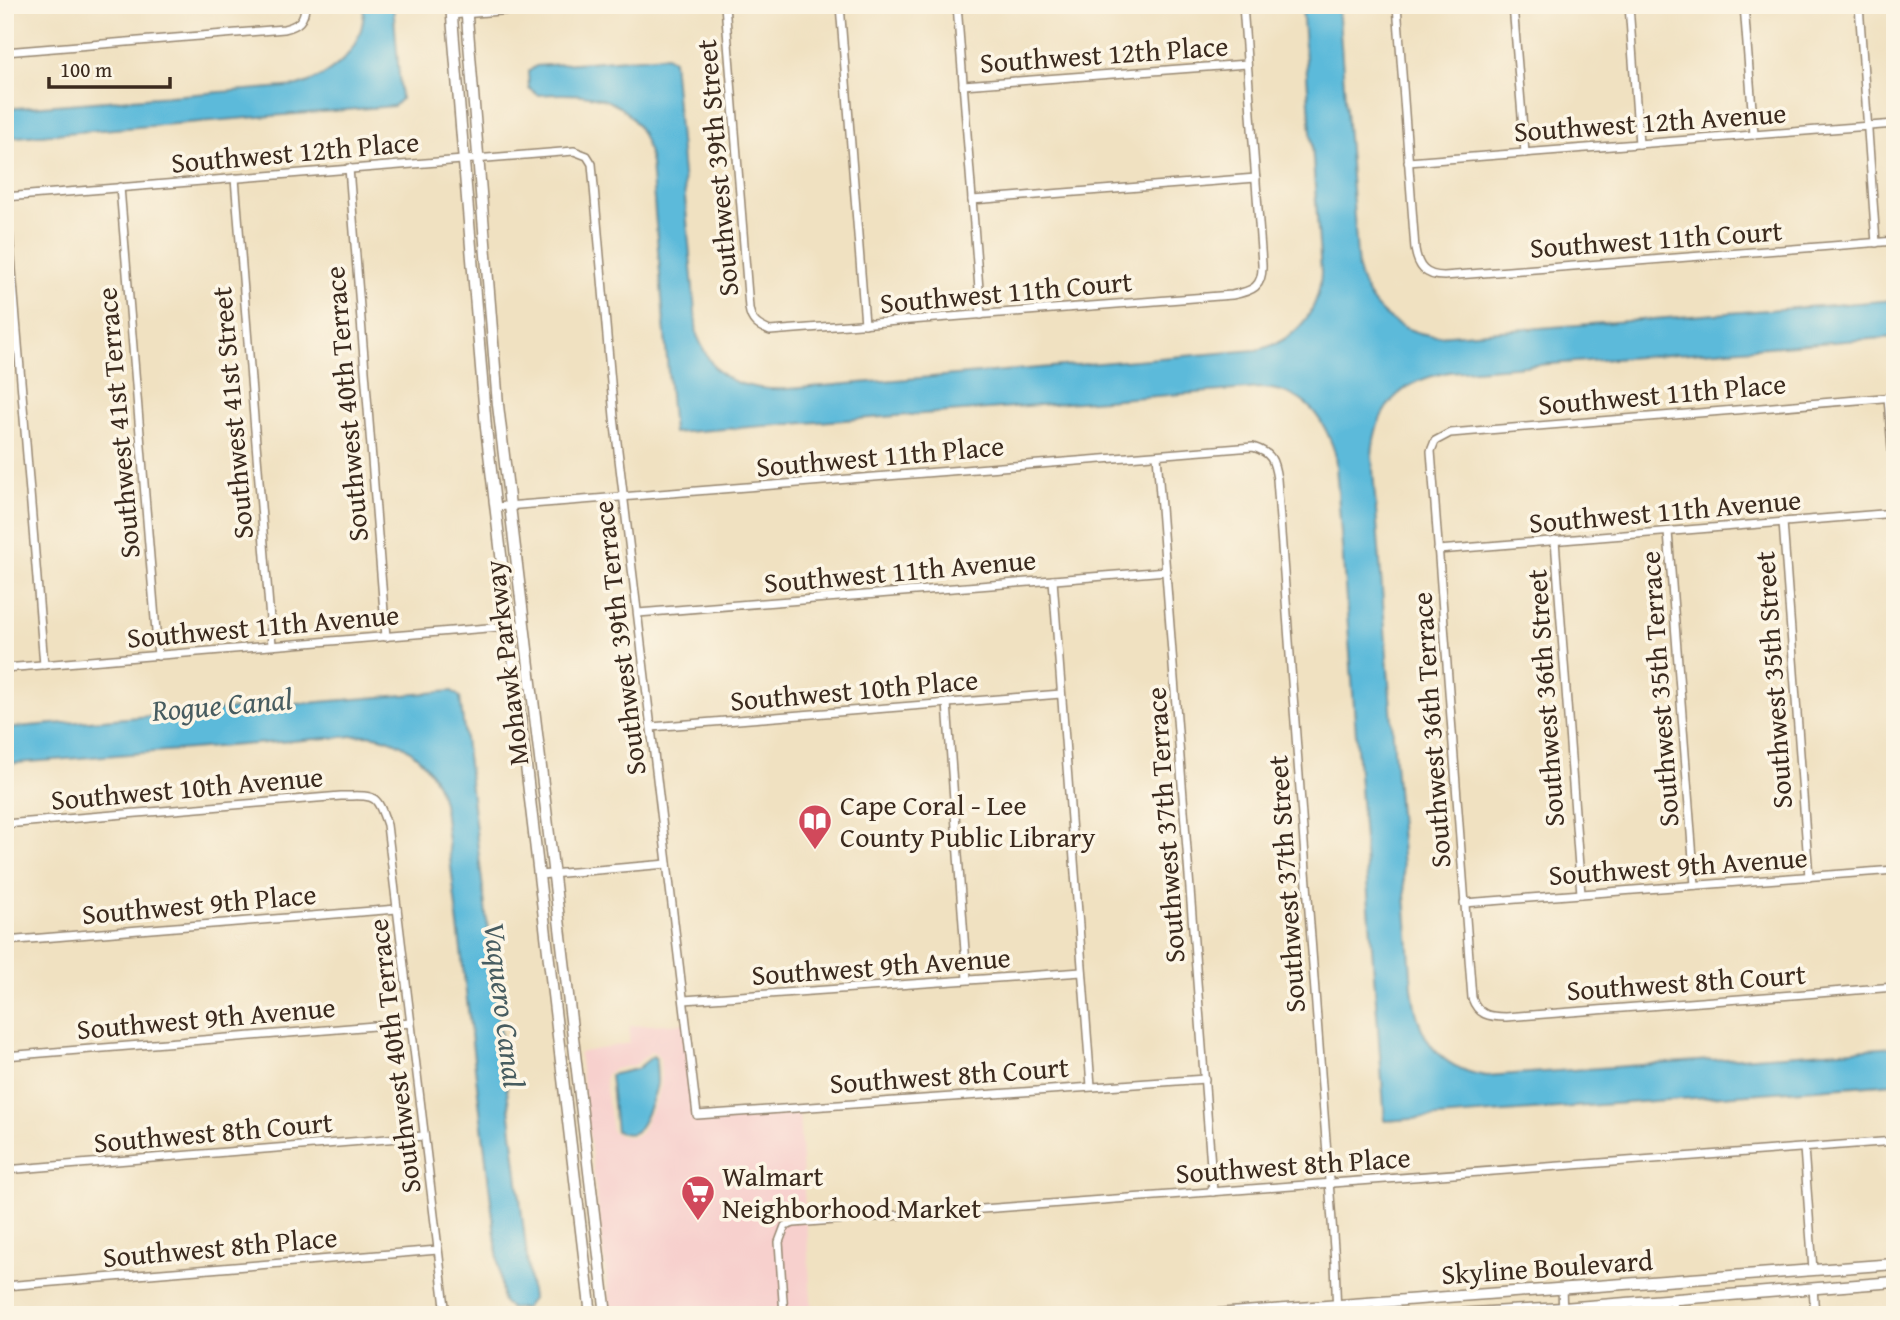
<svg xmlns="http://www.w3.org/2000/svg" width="1900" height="1320" font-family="'Gentium Book Plus',serif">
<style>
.built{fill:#f7d0cd;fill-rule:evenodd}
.water{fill:#5cbada;stroke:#4c727c;stroke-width:2}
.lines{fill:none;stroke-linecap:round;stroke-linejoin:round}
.street-casing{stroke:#968670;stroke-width:10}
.secondary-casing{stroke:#968670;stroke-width:13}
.street{stroke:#fff;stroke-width:7}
.secondary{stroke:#fff;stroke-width:10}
.labels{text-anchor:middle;stroke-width:7;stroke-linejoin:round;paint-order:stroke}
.street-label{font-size:28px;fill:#3b2a1e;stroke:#fcf5e5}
.poi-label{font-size:28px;fill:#3b2a1e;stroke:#fcf5e5;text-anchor:start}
.water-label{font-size:30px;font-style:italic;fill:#475c60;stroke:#fcf5e5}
</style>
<rect width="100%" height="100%" fill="#fcf5e5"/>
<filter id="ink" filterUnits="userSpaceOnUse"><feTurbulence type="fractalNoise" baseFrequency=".0143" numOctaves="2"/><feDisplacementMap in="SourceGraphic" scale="14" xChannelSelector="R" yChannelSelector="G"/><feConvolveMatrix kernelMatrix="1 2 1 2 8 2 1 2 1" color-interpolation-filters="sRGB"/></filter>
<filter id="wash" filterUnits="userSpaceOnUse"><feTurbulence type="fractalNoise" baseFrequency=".00686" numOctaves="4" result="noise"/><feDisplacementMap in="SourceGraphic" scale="28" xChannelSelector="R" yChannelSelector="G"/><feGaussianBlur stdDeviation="1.57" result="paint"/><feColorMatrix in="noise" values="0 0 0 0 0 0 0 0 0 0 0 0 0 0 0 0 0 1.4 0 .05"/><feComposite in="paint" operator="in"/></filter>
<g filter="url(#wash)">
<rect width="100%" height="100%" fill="#f0e1c1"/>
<!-- built -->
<path class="built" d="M687 1023 699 1120 799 1113 812 1315H611L579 1053 629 1043 630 1026ZM651 1052 656 1053 660 1059 661 1085 657 1098 641 1132 633 1137 620 1136 612 1131 605 1081 606 1074 615 1069 635 1065Z"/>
<!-- water -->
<g class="water">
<path d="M364 5H393L401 99 394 106 5 138V109L297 86C335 75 365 48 364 5Z"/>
<path d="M1302 5H1338L1358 269C1367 308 1397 332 1437 336L1895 300V337L1449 372C1401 381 1375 406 1372 456L1412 988C1417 1035 1436 1068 1486 1076L1895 1047V1083L1385 1121 1335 453C1323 415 1303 390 1261 388L673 433 651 164C640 98 596 90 538 95L529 88 528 72 536 66 666 56 673 60 697 335C702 346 708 361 717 370 735 387 763 390 787 389L1256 350C1295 342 1320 312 1321 272Z"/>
<path d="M452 691 460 697 532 1299 525 1308 511 1309 503 1302 444 808C437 767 407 738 366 735L5 764V728Z"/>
<path d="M653 1056 656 1059C656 1067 657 1074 657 1082 656 1092 643 1130 633 1133 627 1135 621 1133 616 1131L610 1075 637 1069Z"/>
</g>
</g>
<g filter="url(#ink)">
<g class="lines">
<!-- street casing -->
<g class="street-casing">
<g id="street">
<path d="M725 5 749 308C751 322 758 326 770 331L1232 295C1253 291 1263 287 1262 264L1243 5"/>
<path d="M840 5 865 324"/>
<path d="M957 5 981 315"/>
<path d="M1397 5 1415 249C1418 267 1425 276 1444 276L1895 241"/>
<path d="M1513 5 1525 153"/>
<path d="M1629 5 1639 144"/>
<path d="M1744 5 1754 135"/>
<path d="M1859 5 1876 243"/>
<path d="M451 15 575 5"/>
<path d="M5 52 284 29C298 26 305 20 305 5"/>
<path d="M963 85 1247 64"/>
<path d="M1408 162 1895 124"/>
<path d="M349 168 386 637"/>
<path d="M235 178 272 645"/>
<path d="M120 187 158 656"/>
<path d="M6 196 44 665"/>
<path d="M5 197 574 151 587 156 592 164 614 417 697 1115 1205 1079"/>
<path d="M972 200 1256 178"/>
<path d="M1888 397 1895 489"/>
<path d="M1895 397 1450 433 1435 441 1431 451 1472 998C1478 1015 1489 1017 1506 1017L1895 987"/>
<path d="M1157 455 1213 1192"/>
<path d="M495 507 1253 447C1272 453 1274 460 1277 479L1335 1262 1337 1315"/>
<path d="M1783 522 1809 877"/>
<path d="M1668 532 1695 885"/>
<path d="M1555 540 1581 894"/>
<path d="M1438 550 1895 513"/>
<path d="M1053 580 1091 1086"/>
<path d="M638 613 1167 571"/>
<path d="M5 668 524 625"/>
<path d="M947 703 967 979"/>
<path d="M651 727 1061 694"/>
<path d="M5 824 341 796C375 796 376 792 387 825L446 1315"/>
<path d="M539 875 667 864"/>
<path d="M1464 903 1895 870"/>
<path d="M5 941 397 909"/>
<path d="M684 1000 1082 972"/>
<path d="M5 1056 411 1023"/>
<path d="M1804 1148 1813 1270"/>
<path d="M5 1170 424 1136"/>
<path d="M5 1286 438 1250"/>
<path d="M1562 1288 1563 1315"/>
<path d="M1813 1288 1815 1315"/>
<path d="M1673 1299 1674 1315"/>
<path d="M784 1315 779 1242 785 1226 794 1223 1895 1141"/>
</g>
</g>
<!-- secondary casing -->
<g class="secondary-casing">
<g id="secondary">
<path d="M451 5 486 428 591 1315"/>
<path d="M466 5 498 405 606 1315"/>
<path d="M1203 1315 1895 1264"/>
<path d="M1438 1315 1563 1308 1895 1282"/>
</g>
</g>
<!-- street -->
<use href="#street" class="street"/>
<!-- secondary -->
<use href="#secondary" class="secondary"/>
</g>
</g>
<!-- icons -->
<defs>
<g id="library-pin" transform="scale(1.75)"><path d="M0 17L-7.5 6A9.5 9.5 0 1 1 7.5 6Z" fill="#d1495b" stroke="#fcf5e5"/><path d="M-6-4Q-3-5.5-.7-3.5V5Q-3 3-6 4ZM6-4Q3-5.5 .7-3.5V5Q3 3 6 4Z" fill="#fff"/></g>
<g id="supermarket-pin" transform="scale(1.75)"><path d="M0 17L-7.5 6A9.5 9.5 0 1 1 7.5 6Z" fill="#d1495b" stroke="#fcf5e5"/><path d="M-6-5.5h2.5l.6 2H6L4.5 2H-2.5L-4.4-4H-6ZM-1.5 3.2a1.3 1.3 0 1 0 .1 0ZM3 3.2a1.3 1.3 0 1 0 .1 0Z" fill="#fff"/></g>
</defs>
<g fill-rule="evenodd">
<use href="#library-pin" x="815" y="821"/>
<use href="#supermarket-pin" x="698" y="1192"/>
</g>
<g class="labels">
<!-- street labels -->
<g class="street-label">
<text transform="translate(1104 54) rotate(-4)" y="10">Southwest 12th Place</text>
<text transform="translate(1650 122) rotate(-4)" y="10">Southwest 12th Avenue</text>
<text transform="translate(295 152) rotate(-5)" y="10">Southwest 12th Place</text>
<text transform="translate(717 168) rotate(-95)" y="10">Southwest 39th Street</text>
<text transform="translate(1656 239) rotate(-4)" y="10">Southwest 11th Court</text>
<text transform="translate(1006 292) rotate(-5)" y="10">Southwest 11th Court</text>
<text transform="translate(1662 394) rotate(-5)" y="10">Southwest 11th Place</text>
<text transform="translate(346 404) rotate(-95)" y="10">Southwest 40th Terrace</text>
<text transform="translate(232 413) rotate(-95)" y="10">Southwest 41st Street</text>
<text transform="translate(118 423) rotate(-95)" y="10">Southwest 41st Terrace</text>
<text transform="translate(880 456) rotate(-5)" y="10">Southwest 11th Place</text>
<text transform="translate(1665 511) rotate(-5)" y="10">Southwest 11th Avenue</text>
<text transform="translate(900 571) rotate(-5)" y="10">Southwest 11th Avenue</text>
<text transform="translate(263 626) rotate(-5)" y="10">Southwest 11th Avenue</text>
<text transform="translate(619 638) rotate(-97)" y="10">Southwest 39th Terrace</text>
<text transform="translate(506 663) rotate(-97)" y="10">Mohawk Parkway</text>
<text transform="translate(1773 680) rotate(-94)" y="10">Southwest 35th Street</text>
<text transform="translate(1659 689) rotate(-94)" y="10">Southwest 35th Terrace</text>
<text transform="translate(854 690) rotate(-5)" y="10">Southwest 10th Place</text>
<text transform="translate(1545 698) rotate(-94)" y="10">Southwest 36th Street</text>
<text transform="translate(1431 730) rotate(-94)" y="10">Southwest 36th Terrace</text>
<text transform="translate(187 788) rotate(-5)" y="10">Southwest 10th Avenue</text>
<text transform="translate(1165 825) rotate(-94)" y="10">Southwest 37th Terrace</text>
<text transform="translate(1678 866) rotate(-4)" y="10">Southwest 9th Avenue</text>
<text transform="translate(1286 884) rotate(-94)" y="10">Southwest 37th Street</text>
<text transform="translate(199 904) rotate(-5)" y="10">Southwest 9th Place</text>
<text transform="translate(881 966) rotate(-4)" y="10">Southwest 9th Avenue</text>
<text transform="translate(1686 982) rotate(-4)" y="10">Southwest 8th Court</text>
<text transform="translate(206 1018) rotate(-5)" y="10">Southwest 9th Avenue</text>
<text transform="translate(394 1056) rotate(-97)" y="10">Southwest 40th Terrace</text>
<text transform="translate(949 1075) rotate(-4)" y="10">Southwest 8th Court</text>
<text transform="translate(213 1132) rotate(-5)" y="10">Southwest 8th Court</text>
<text transform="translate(1293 1165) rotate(-4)" y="10">Southwest 8th Place</text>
<text transform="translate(220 1247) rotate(-5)" y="10">Southwest 8th Place</text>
<text transform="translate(1547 1267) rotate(-4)" y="10">Skyline Boulevard</text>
</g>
<!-- poi labels -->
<g class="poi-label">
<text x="840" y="815">Cape Coral - Lee<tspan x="840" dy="32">County Public Library</tspan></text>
<text x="722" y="1186">Walmart<tspan x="722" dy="32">Neighborhood Market</tspan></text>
</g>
<!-- water labels -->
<g class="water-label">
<text transform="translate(222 705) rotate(-5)" y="10">Rogue Canal</text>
<text transform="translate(504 1005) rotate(83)" y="10">Vaquero Canal</text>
</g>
</g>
<!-- margin -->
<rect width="1900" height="1320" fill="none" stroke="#fcf5e5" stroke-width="28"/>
<!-- scale -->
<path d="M49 77v10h121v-10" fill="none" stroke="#3b2a1e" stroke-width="3.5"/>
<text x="60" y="77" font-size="21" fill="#3b2a1e" stroke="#fcf5e5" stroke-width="5" paint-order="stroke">100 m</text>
</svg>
